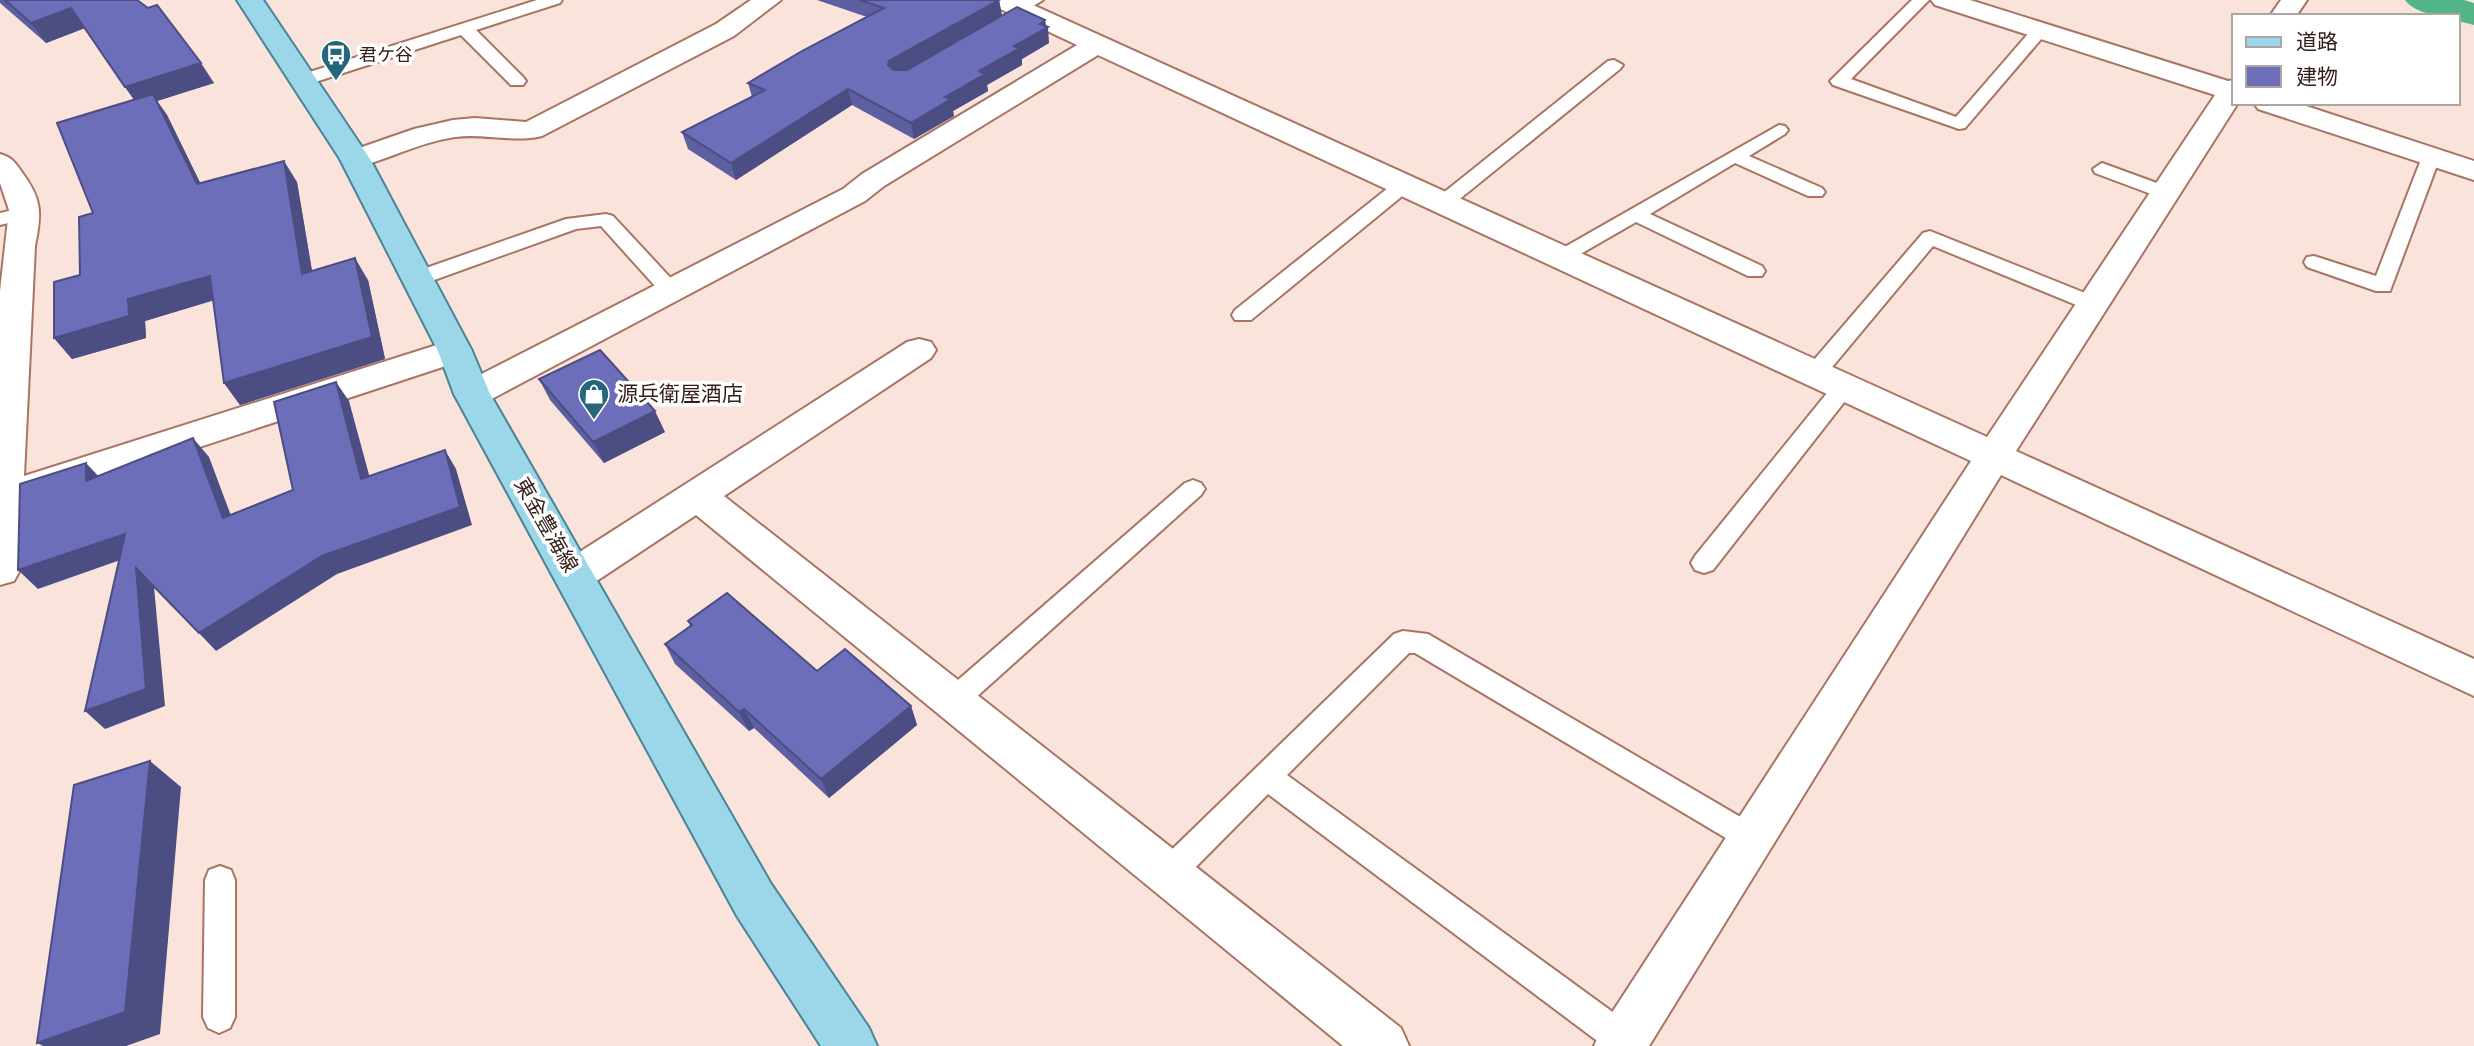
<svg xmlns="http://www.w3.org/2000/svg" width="2474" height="1046" font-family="Bitter,'Noto Sans JP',serif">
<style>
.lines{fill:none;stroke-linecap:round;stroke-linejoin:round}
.canal{fill:#53b688;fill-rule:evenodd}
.lane-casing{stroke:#a87563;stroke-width:4}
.street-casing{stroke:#a87563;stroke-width:4}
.primary-casing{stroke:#4b8496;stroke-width:4}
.lane{fill:#fff;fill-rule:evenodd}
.street{fill:#fff;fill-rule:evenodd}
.primary{fill:#9bd6e9;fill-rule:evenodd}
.wall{fill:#5e5fa0}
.shaded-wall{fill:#4c4d82}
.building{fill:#6d6eba;stroke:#4c4d82;stroke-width:2}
.labels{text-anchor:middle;stroke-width:7;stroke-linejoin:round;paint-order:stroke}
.far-poi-label{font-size:18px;fill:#331e17;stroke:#fff;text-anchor:start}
.poi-label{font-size:21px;fill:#331e17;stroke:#fff;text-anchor:start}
.street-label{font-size:21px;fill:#331e17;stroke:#fff}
</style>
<rect width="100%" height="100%" fill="#fae3db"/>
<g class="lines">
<!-- canal -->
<path class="canal" d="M2405 0H2464L2474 3V25L2458 21V16C2441 16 2416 15 2405 0Z"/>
<!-- lane casing -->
<g class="lane-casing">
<g id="lane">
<path d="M537 0H562L560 3 476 30 523 77 526 81 523 85H511L461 35 309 84H297L294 80 297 76Z"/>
<path d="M1022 0H1043L1025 11H1013L1011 8Z"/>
<path d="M1912 0H1929L1851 79 1956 117 2034 27 2040 26 2048 31 1965 128 1959 129 1833 85 1830 81Z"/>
<path d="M1614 60 1623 65 1620 69 1451 206H1437L1434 202 1437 198 1608 61Z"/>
<path d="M1779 125 1785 126 1788 130 1785 134 1749 156 1822 188 1825 192 1822 196H1808L1735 163 1650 214 1762 266 1765 271 1762 276H1748L1636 222 1570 260H1556L1553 256 1556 252Z"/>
<path d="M2431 151 2440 157 2390 291H2376L2307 267 2304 262 2307 257 2314 256 2376 276 2422 157Z"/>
<path d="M2102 163 2173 189 2176 193 2166 199 2159 197 2095 173 2093 169Z"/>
<path d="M1405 178 1412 180 1415 184 1412 188 1251 320H1235L1232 315 1235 310 1398 180Z"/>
<path d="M26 207 33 209 36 213 33 217 0 225V213Z"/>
<path d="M606 214 613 216 678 286 681 291 678 296H664L601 226 576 229 423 284H409L406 279 409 274 566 219Z"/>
<path d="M1930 231 2100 299 2104 304 2100 309H2086L1933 246 1823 378 1815 381 1807 378 1804 373 1807 368 1923 233Z"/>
<path d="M1844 379 1852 382 1855 387 1852 392 1713 570 1704 573 1695 570 1691 563 1695 556 1836 382Z"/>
<path d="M1193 480 1201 483 1205 489 1201 495 963 709 953 712 943 709 939 701 943 693 1185 483Z"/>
<path d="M1403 631 1428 634 1761 829 1766 838 1761 847 1751 851 1741 847 1415 653H1409L1287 775 1636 1029 1640 1041 1638 1046H1604L1268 794 1179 884 1168 888 1157 884 1153 874 1157 864 1394 634Z"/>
<path d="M220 866 231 870 235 880V1017L230 1028 219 1033 208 1028 203 1017 205 880 209 870Z"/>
</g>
</g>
<!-- street casing -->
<g class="street-casing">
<g id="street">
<path d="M751 0H781L734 36 542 136C513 143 484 133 455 137 420 142 389 159 355 168L345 165 340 159 345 153 414 129 453 120 475 118 526 122 716 24Z"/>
<path d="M988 0H1022L1987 437 2215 95 1935 5 1931 0H1970L2228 81 2234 80V103H2238L2016 451 2474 659V696L2001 475 1649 1046H1594L1602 1028 1971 461 1098 55 884 186 865 201 484 403 472 406 460 403 454 394 460 385 843 189 862 174 1077 45 992 5Z"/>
<path d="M2281 0H2307L2296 16H2270Z"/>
<path d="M2254 103H2297L2474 161V180L2258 109Z"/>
<path d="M0 154C11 157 15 162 21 171 42 199 42 212 35 246L24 476 443 343 455 340 467 343 472 351 467 359 23 505 20 570 14 581 0 585V291L9 210 0 183Z"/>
<path d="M919 339 931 342 936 350 931 358 724 496 1401 1028 1409 1046H1343L696 515 589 586 575 591 561 586 555 575 561 564 907 342Z"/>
</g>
</g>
<!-- primary casing -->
<g class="primary-casing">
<path id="primary" d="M237 0H263L370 159 472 351 490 394 771 884 869 1028 877 1046H821L737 916 454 394 438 351 340 159Z"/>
</g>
<!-- lane -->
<use href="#lane" class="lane"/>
<!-- street -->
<use href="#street" class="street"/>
<!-- primary -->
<use href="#primary" class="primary"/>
</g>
<!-- wall -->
<g class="wall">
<path d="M0 0H137L214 83 157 101 167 115 200 183 297 182 312 271 368 280 385 359 240 405 224 383 213 300 145 321 146 338 72 359 54 338 80 275 93 213 134 100 85 28 46 43 0 3Z"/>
<path d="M817 0H999L1002 16 1045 20 1049 43 1022 59V65L987 85 988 91 953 111 954 116 914 139 852 105 736 180 688 149 682 132 752 97 748 83 867 17Z"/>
<path d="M539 379 665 432 604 463 550 400Z"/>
<path d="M688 621 817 671 911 706 917 725 829 798 754 728 749 731 675 664 665 644 690 626Z"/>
</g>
<!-- shaded-wall -->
<g class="shaded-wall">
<path d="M999 0 1002 16 893 78 888 65 889 61Z"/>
<path d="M71 8 85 28 46 43 31 23Z"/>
<path d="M1045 20 1046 28 1048 27 1049 43 1022 59V65L987 85 988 91 953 111 954 116 914 139 911 123 1014 46 1040 24Z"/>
<path d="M201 63 214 83 157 101 167 115 211 205 125 87Z"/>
<path d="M848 89 852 105 736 180 731 163Z"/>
<path d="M284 161 297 182 316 295 302 274Z"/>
<path d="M355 258 368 280 385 359 240 405 224 383Z"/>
<path d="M210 276 225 297 145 321 146 338 72 359 54 338 128 299Z"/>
<path d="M336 382 349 401 375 497 361 479Z"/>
<path d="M655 411 665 432 604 463 593 442Z"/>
<path d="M193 438 209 457 239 537 223 518Z"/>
<path d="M445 450 456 469 472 525 337 574 216 651 199 633Z"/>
<path d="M86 463 103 481H86Z"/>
<path d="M125 534 143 552 38 589 18 570Z"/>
<path d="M136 568 154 587 165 706 105 729 85 711Z"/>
<path d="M911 706 917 725 829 798 821 779Z"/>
<path d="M744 709 754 728 749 731 739 712Z"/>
<path d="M150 761 181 787 160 1034 126 1046H43L37 1043Z"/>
</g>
<!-- building -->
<g class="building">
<path d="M5 0H137L148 8 157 5 201 63 125 87 71 8 31 23Z"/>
<path d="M860 0H999L889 61 888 65 894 70H907L1017 7 1045 20 1040 24 1048 27 1014 46 1020 48 979 71 985 74 945 97 951 99 911 123 848 89 731 163 682 132 765 90 748 83 802 51 884 8Z"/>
<path d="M153 94 197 184 284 161 302 274 355 258 372 337 224 383 210 276 128 299 129 316 54 338V282L80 275 79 217 93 213 57 123Z"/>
<path d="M600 350 655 411 593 442 539 379Z"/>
<path d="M336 382 361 479 445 450 460 507 322 556 199 633 136 568 146 689 85 711 125 534 18 570 20 484 86 463V481L193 438 223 518 293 490 274 402Z"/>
<path d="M727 593 817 671 845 649 911 706 821 779 744 709 739 712 665 644 692 625 688 621Z"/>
<path d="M150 761 125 1012 37 1043 74 785Z"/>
</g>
<!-- icons -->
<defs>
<g id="bus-pin" transform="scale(1.575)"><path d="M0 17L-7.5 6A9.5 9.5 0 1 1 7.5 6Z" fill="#25667a" stroke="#fff"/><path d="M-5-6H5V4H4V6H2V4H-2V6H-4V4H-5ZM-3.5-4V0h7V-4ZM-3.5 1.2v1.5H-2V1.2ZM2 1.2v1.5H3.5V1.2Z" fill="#fff"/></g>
<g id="shop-pin" transform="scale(1.575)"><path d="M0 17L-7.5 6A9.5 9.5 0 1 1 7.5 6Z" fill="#25667a" stroke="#fff"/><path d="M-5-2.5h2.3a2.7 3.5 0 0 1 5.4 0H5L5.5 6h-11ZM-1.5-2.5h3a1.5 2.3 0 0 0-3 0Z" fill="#fff"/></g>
</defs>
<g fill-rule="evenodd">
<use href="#bus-pin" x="336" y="55"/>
<use href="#shop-pin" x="594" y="394"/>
</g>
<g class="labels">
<!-- far-poi labels -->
<g class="far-poi-label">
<text x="359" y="61">君ケ谷</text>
</g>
<!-- poi labels -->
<g class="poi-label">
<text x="617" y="401">源兵衛屋酒店</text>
</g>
<!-- street labels -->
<g class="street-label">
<text transform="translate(546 525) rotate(60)" y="7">東金豊海線</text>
</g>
</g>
<!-- legend -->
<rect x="2232" y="14" width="228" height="91" fill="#ffffff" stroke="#ada5a2" stroke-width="2"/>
<rect x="2246" y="37" width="35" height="10" fill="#9bd6e9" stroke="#ada5a2" stroke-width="2"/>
<text x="2296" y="49" font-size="21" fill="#331e17">道路</text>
<rect x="2246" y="66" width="35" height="21" fill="#6d6eba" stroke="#ada5a2" stroke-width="2"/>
<text x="2296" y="84" font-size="21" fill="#331e17">建物</text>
</svg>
